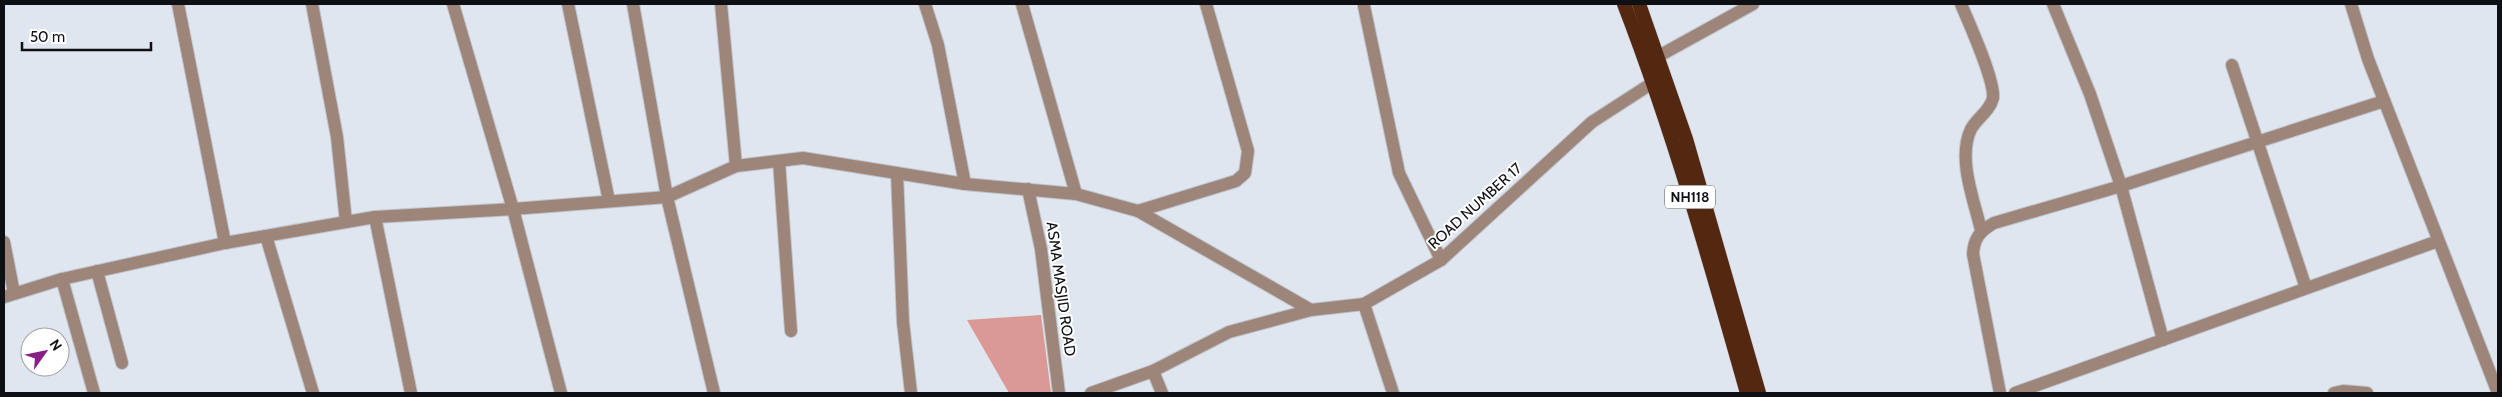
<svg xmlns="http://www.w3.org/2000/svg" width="2502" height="397" font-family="Cabin,sans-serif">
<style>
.building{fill:#da9994}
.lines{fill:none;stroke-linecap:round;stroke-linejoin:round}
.minor-casing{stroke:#bec4cd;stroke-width:14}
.trunk-casing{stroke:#bec4cd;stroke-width:15}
.minor{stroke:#9e8579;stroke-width:12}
.trunk{stroke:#542810;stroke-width:14}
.labels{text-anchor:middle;stroke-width:4;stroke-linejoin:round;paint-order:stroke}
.shield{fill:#fff;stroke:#56585a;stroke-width:1}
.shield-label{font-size:14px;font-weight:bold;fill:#0e1013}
.street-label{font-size:15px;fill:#0e1013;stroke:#fff}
</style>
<rect width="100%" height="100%" fill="#e0e6f0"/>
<!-- building -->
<path class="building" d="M1041 315 1051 393H1009L967 320Z"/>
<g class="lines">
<!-- minor casing -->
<g class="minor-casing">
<g id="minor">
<path d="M178 4 225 243"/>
<path d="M312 4 337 137 346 222"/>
<path d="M453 4 513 209 561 393"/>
<path d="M568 4 609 201"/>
<path d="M633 4 667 197 714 393"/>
<path d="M721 4 736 166"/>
<path d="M925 4 938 45 965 184"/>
<path d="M1022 4 1076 194"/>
<path d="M1961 4C1969 23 1995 80 1993 98 1990 111 1977 118 1971 129 1957 158 1974 200 1981 230"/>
<path d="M2053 4 2090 94 2121 186 2163 340"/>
<path d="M2351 4 2368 59 2498 393"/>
<path d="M1364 6 1399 173 1441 260"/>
<path d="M1657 57 1753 4"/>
<path d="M2232 65 2306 288"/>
<path d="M779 161 791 331"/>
<path d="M897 173 903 322 911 393"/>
<path d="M1028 189 1041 249 1059 393"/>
<path d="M1138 211 1236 181 1245 173 1248 151 1206 4"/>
<path d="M375 217 411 393"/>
<path d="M266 236 313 393"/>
<path d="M4 242 14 293"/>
<path d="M97 271 122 363"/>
<path d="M62 279 94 393"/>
<path d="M4 297 62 279 225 243 375 217 513 209 667 197 736 166 803 158 965 184 1076 194 1138 211 1311 310"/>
<path d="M1364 304 1393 393"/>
<path d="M1153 371 1162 393"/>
<path d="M1091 393 1153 371 1229 332 1311 310 1364 304 1441 260 1592 122 1660 78"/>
<path d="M2000 393 1973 254C1974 238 1980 231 1994 223L2121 186 2384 101"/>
<path d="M2015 393 2438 241"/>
<path d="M2334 393 2343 391 2367 393"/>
</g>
</g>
<!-- trunk casing -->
<g class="trunk-casing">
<g id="trunk">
<path d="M1624 4C1673 131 1710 262 1747 393"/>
<path d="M1639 4 1686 139 1759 393"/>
</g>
</g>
<!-- minor -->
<use href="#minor" class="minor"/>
<!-- trunk -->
<use href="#trunk" class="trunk"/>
</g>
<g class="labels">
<!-- shield labels -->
<rect class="shield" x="1665" y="185.5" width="50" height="23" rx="4"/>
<g class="shield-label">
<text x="1690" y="202">NH118</text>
</g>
<!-- street labels -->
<g class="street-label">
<text transform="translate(1475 206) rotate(-42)" y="5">ROAD NUMBER 17</text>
<text transform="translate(1061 289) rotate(82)" y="5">ASMA MASJID ROAD</text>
</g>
</g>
<!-- border -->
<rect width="2502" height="397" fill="none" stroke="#0e1013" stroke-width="10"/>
<!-- north arrow -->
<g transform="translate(45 352) rotate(57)"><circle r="24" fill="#ffffff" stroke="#9f9fa1"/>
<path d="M0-4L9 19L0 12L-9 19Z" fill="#881f85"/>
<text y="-8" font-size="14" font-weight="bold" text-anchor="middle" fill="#0e1013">N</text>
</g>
<!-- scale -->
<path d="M22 42v8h129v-8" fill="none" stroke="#0e1013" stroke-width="2.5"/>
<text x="30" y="42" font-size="15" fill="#0e1013" stroke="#ffffff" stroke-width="4" paint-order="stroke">50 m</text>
</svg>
